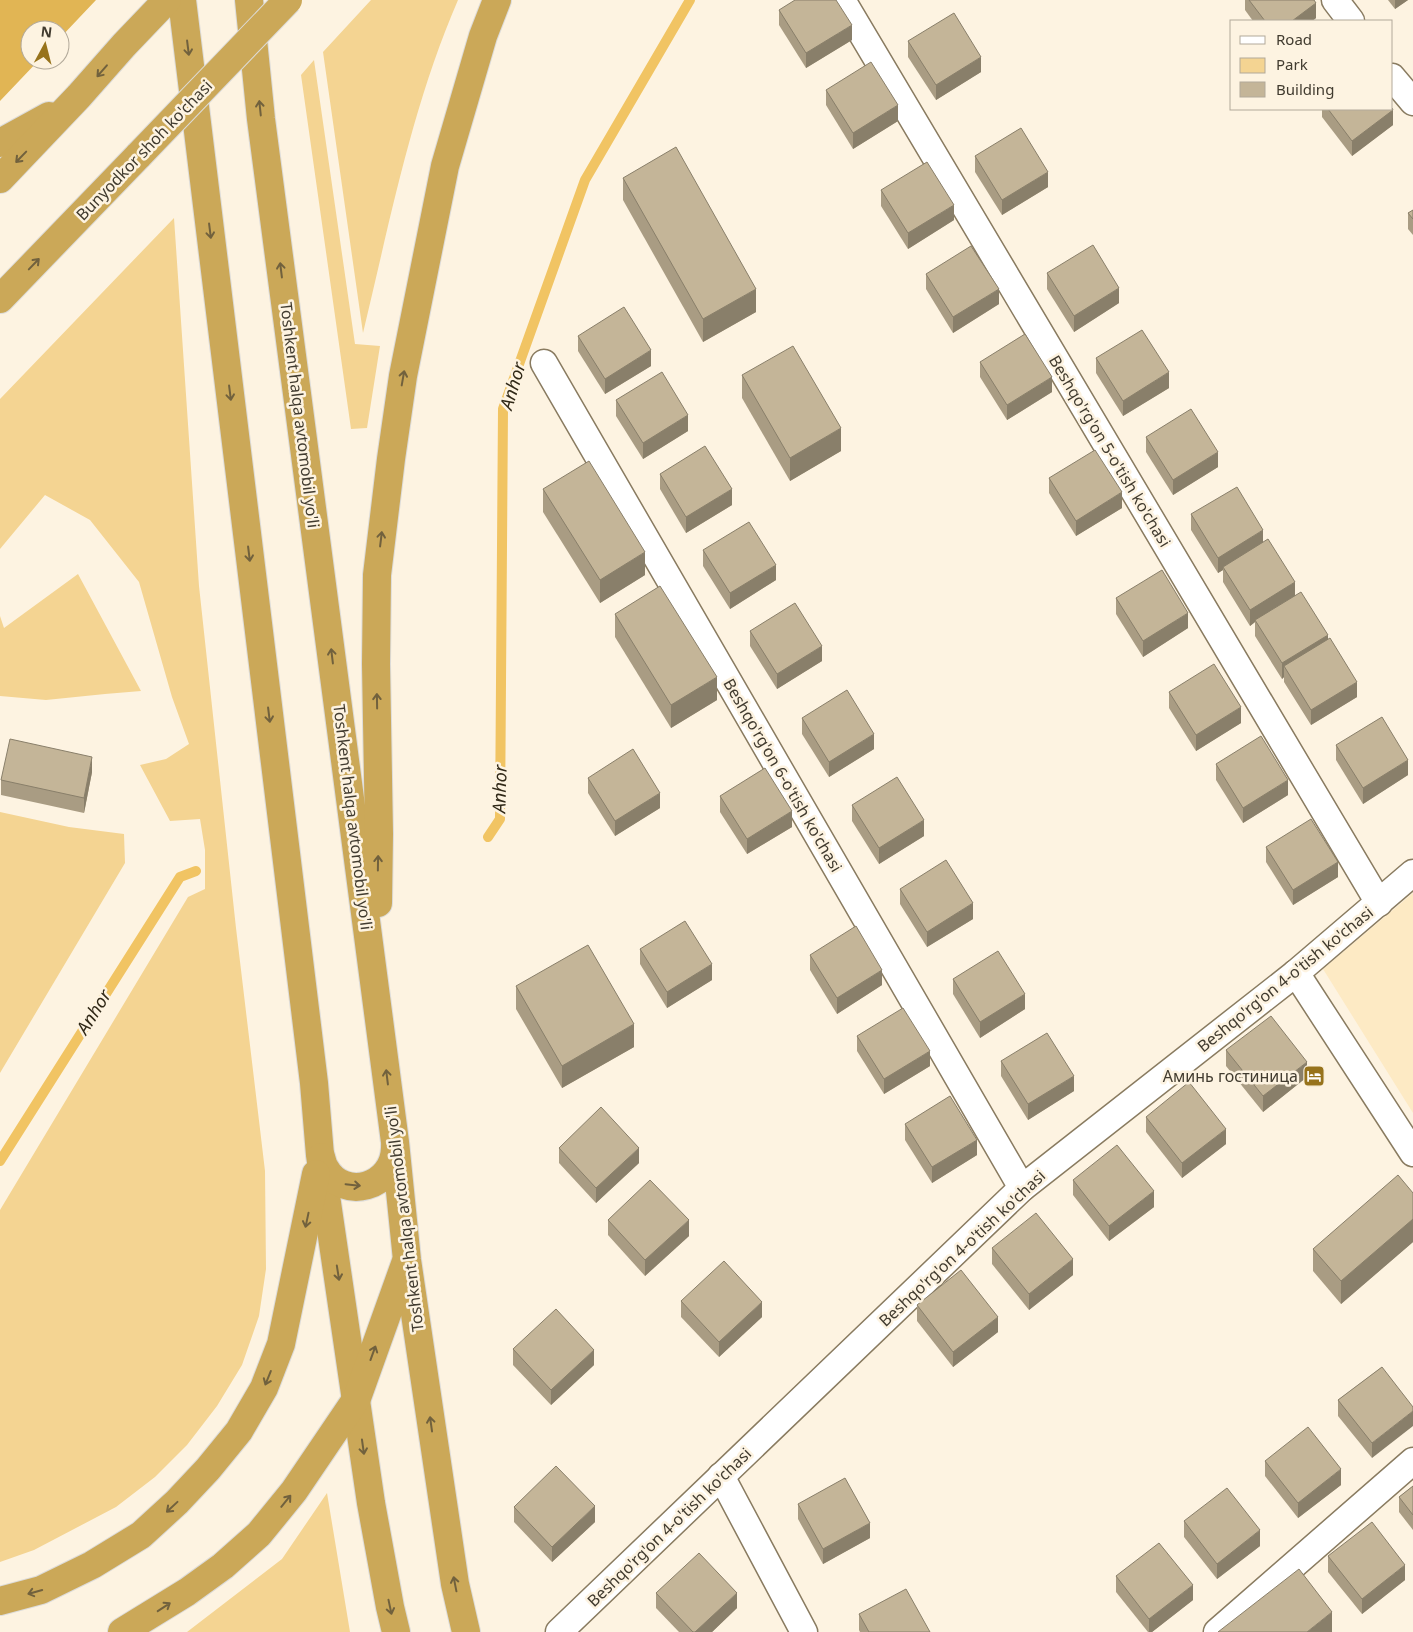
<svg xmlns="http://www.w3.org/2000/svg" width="1413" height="1632" font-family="'Noto Sans',sans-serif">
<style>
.built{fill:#fdeac4}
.green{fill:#f4d492}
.forest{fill:#e1b554}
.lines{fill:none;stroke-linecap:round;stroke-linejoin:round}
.stream{stroke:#f1c463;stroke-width:10}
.minor-casing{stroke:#897b60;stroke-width:29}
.trunk-casing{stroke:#dddcda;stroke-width:30}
.minor{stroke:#fff;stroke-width:26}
.trunk{stroke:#cba858;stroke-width:28}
.trunk-bridge-casing{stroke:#dddcda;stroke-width:30;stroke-linecap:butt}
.trunk-bridge{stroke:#cba858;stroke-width:28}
.wall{fill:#a99c83}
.shaded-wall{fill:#897f6a}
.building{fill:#c4b598;stroke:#897f6a}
.oneway{stroke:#71613d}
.labels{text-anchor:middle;stroke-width:5;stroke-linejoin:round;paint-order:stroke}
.street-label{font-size:16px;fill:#413b2f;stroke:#fdf3e1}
.poi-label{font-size:16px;fill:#413b2f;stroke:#fdf3e1;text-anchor:end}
.water-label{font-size:18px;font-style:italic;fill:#302817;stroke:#fdf3e1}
</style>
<rect width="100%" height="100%" fill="#fdf3e1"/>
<!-- built -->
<path class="built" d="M1413 893V1113L1323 969Z"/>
<!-- green -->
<g class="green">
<path d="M371 0H458C412 106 390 221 363 333L323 52Z"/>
<path d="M314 60 355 344 380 346 367 428 351 429 301 75Z"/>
<path d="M174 218 199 586 236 928 265 1171 266 1269 259 1316 242 1365 217 1406 187 1445 155 1477 116 1507 34 1550 0 1562V1210L188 897 205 889V850L200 819 170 821 140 765 166 759 189 744 172 697 139 582 90 520 45 495 0 549V399Z"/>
<path d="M78 574 141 691 105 694 46 700 0 696V616L4 628Z"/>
<path d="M0 812 69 827 124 834 125 863 0 1073Z"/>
<path d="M327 1493 350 1632H187L282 1559Z"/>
</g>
<!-- forest -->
<path class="forest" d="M0 0H96L60 38V30H30V60H39L0 101Z"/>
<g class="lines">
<!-- stream -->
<g class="stream">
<path d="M488 837 500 819 503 409 585 180 690 0"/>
<path d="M0 1161 180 877 196 871"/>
</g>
<!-- minor casing -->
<g class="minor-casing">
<g id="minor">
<path d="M842 0 1379 903"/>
<path d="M1335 0 1351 21"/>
<path d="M1392 77 1413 102"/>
<path d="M544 363 1022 1188"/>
<path d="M1296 973 1413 1153"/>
<path d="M721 1476 804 1632"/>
<path d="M559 1632 1022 1188 1296 973 1413 873"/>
<path d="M1217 1632 1413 1461"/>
</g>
</g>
<!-- trunk casing -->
<g class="trunk-casing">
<g id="trunk">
<path d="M182 0 314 1083 320 1155 371 1503 390 1607 396 1632"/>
<path d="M249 0 261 119 395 1142 407 1260 455 1584 466 1632"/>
<path d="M0 143 49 116"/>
<path d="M0 179 79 96 124 45 167 0"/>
<path d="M0 299 139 155"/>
<path d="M378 903 379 834 376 664 377 575 391 459 403 376 445 166 483 36 497 0"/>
<path d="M321 1157C322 1160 323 1165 325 1168 344 1202 394 1187 395 1148"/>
<path d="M0 1601 41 1590 92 1565 141 1535 177 1502 208 1469 239 1431 264 1388 281 1344 316 1174"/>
<path d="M122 1632 187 1592 223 1566 259 1534 294 1491 357 1398 405 1264"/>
</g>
</g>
<!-- minor -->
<use href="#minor" class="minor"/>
<!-- trunk -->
<use href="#trunk" class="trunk"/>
<!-- trunk-bridge casing -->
<g class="trunk-bridge-casing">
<path id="trunk-bridge" d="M139 155 288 0"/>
</g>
<!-- trunk-bridge -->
<use href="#trunk-bridge" class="trunk-bridge"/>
</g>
<!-- wall -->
<g class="wall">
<path d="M1245 0H1314L1316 18 1312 21H1253L1245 10Z"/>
<path d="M1388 0H1408L1395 9Z"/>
<path d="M779 10 852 40 806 68 779 25Z"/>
<path d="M908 41 981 72 936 100 908 57Z"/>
<path d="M826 90 898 121 853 149 826 105Z"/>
<path d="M1322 109H1392L1393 125 1352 156 1322 117Z"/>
<path d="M975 156 1048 187 1002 215 975 172Z"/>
<path d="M623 178 756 312 703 342 623 200Z"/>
<path d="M881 190 954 220 908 249 881 206Z"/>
<path d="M1413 210V235L1408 229V213Z"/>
<path d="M1047 273 1119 303 1074 332 1047 289Z"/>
<path d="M926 274 999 304 953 333 926 289Z"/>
<path d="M578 336 651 366 605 394 578 351Z"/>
<path d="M1096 358 1169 388 1123 416 1096 373Z"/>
<path d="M980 362 1052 392 1007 420 980 377Z"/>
<path d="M742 375 841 451 790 481 742 398Z"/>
<path d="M616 400 688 431 643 459 616 416Z"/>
<path d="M1146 437 1218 467 1173 495 1146 452Z"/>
<path d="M660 474 732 505 686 533 660 489Z"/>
<path d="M1049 478 1122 508 1076 536 1049 493Z"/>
<path d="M543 489 645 575 600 603 543 512Z"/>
<path d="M1191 514 1263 542 1295 595 1328 639 1357 697 1311 725 1284 682V677L1282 679 1255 636V622L1250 626 1223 582V570L1218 573 1191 530Z"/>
<path d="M703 550 776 580 730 609 703 566Z"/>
<path d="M1116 598 1188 628 1143 657 1116 614Z"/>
<path d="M615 614 717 700 671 728 615 637Z"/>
<path d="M750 631 822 661 777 689 750 646Z"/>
<path d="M1169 692 1241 723 1196 751 1169 708Z"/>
<path d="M802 718 874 749 829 777 802 734Z"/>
<path d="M1336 745 1408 775 1363 804 1336 760Z"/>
<path d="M1216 764 1288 795 1243 823 1216 780Z"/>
<path d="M92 772 84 813 1 795V780Z"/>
<path d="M588 778 660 808 615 836 588 793Z"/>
<path d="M720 796 792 827 747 854 720 812Z"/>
<path d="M852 805 924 836 879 864 852 821Z"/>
<path d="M1266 847 1338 877 1293 905 1266 862Z"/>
<path d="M900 889 973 919 927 947 900 904Z"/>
<path d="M640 949 712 980 667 1008 640 964Z"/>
<path d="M810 955 882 985 837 1014 810 970Z"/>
<path d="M953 979 1025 1009 980 1038 953 994Z"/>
<path d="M516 986 634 1047 562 1088 516 1009Z"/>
<path d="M857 1036 930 1066 884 1094 857 1051Z"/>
<path d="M1226 1050 1307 1077 1263 1112 1226 1066Z"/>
<path d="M1001 1061 1074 1091 1028 1120 1001 1076Z"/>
<path d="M1146 1117 1226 1144 1182 1178 1146 1132Z"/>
<path d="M905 1124 977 1155 932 1183 905 1140Z"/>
<path d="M559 1148 639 1163 596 1203 559 1163Z"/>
<path d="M1073 1180 1154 1207 1109 1241 1073 1195Z"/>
<path d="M1413 1193V1242L1341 1304 1313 1271V1249Z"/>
<path d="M608 1220 689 1236 645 1276 608 1235Z"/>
<path d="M992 1248 1073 1275 1029 1310 992 1264Z"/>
<path d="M681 1301 762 1317 719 1357 681 1317Z"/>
<path d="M917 1305 998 1332 953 1367 917 1321Z"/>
<path d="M513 1349 594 1365 551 1405 513 1365Z"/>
<path d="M1382 1367 1372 1458 1338 1416V1400Z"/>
<path d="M1265 1461 1341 1485 1298 1518 1265 1476Z"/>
<path d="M1413 1486V1530L1399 1512V1497Z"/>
<path d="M798 1504 870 1538 823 1564 798 1519Z"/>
<path d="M514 1507 595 1522 552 1562 514 1522Z"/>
<path d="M1184 1521 1260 1546 1217 1579 1184 1537Z"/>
<path d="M1328 1556 1405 1580 1362 1614 1328 1572Z"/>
<path d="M1116 1576 1193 1600 1152 1632H1148L1116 1592Z"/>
<path d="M656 1593 737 1608 712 1632H679L656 1608Z"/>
<path d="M859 1614 930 1632H860L859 1630Z"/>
</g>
<!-- shaded-wall -->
<g class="shaded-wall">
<path d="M1395 0H1408L1395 9Z"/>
<path d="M1316 3V18L1312 21H1292Z"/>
<path d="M852 25V40L806 68V53Z"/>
<path d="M981 57V72L936 100V85Z"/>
<path d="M898 105V121L853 149V133Z"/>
<path d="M1393 110V125L1352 156V141Z"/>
<path d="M1048 172V187L1002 215V200Z"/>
<path d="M954 205V220L908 249V233Z"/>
<path d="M1119 288V303L1074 332V316Z"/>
<path d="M756 289V312L703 342V319Z"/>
<path d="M999 289V304L953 333V317Z"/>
<path d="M651 350V366L605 394V379Z"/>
<path d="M1169 372V388L1123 416V401Z"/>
<path d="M1052 377V392L1007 420V405Z"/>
<path d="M688 415V431L643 459V443Z"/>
<path d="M841 428V451L790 481V458Z"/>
<path d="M1218 452V467L1173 495V480Z"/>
<path d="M732 489V505L686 533V517Z"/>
<path d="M1122 492V508L1076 536V521Z"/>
<path d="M1263 530V545L1223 567V570L1218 573V558Z"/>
<path d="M645 552V575L600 603V580Z"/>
<path d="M776 565V580L730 609V593Z"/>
<path d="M1295 582V598L1255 620V622L1250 626V610Z"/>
<path d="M1188 613V628L1143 657V641Z"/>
<path d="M1328 635V650L1284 666V677L1282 679V663Z"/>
<path d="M822 646V661L777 689V674Z"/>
<path d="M717 677V700L671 728V705Z"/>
<path d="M1357 682V697L1311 725V710Z"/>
<path d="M1241 707V723L1196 751V735Z"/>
<path d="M874 734V749L829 777V762Z"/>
<path d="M92 757V772L84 813V798Z"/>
<path d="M1408 760V775L1363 804V788Z"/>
<path d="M1288 780V795L1243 823V808Z"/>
<path d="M660 793V808L615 836V821Z"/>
<path d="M792 811V827L747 854V839Z"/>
<path d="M924 820V836L879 864V848Z"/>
<path d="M1338 862V877L1293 905V890Z"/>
<path d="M973 903V919L927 947V932Z"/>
<path d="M712 964V980L667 1008V992Z"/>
<path d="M882 970V985L837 1014V998Z"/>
<path d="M1025 994V1009L980 1038V1022Z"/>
<path d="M634 1024V1047L562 1088V1066Z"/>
<path d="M930 1051V1066L884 1094V1079Z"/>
<path d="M1307 1062V1077L1263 1112V1096Z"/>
<path d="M1074 1076V1091L1028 1120V1104Z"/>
<path d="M1226 1129V1144L1182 1178V1163Z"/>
<path d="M977 1140V1155L932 1183V1167Z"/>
<path d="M639 1148V1163L596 1203V1188Z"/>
<path d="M1154 1191V1207L1109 1241V1226Z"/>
<path d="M1413 1219V1242L1341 1304V1281Z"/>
<path d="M689 1220V1236L645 1276V1260Z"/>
<path d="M1073 1259V1275L1029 1310V1294Z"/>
<path d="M762 1302V1317L719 1357V1342Z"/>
<path d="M998 1317V1332L953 1367V1352Z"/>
<path d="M594 1350V1365L551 1405V1390Z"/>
<path d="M1413 1411V1426L1372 1458V1443Z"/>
<path d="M1341 1469V1485L1298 1518V1503Z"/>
<path d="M595 1506V1522L552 1562V1547Z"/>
<path d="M870 1523V1538L823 1564V1549Z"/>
<path d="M1260 1530V1546L1217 1579V1564Z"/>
<path d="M1405 1565V1580L1362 1614V1599Z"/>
<path d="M1193 1585V1600L1152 1632H1149V1619Z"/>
<path d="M737 1593V1608L712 1632H695Z"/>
<path d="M1332 1612V1632H1307Z"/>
</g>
<!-- building -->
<g class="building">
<path d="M795 0H836L852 25 806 53 779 10Z"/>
<path d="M1249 0H1314L1316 3 1292 21H1265Z"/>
<path d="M954 13 981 57 936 85 908 41Z"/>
<path d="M871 62 898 105 853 133 826 90Z"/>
<path d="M1392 108 1393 110 1352 141 1328 109H1392Z"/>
<path d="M1021 128 1048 172 1002 200 975 156Z"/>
<path d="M676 147 756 289 703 319 623 178Z"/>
<path d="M927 162 954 205 908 233 881 190Z"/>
<path d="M1413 210V219L1408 213Z"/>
<path d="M1093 245 1119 288 1074 316 1047 273Z"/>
<path d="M971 246 999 289 953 317 926 274Z"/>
<path d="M624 307 651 350 605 379 578 336Z"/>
<path d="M1142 330 1169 372 1123 401 1096 358Z"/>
<path d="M1025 334 1052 377 1007 405 980 362Z"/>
<path d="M793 346 841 428 790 458 742 375Z"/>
<path d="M662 372 688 415 643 443 616 400Z"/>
<path d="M1191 409 1218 452 1173 480 1146 437Z"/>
<path d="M705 446 732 489 686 517 660 474Z"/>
<path d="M1095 450 1122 492 1076 521 1049 478Z"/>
<path d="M589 461 645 552 600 580 543 489Z"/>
<path d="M1237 487 1263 530 1218 558 1191 514Z"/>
<path d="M749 522 776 565 730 593 703 550Z"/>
<path d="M1268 539 1295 582 1250 610 1223 567Z"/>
<path d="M1162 570 1188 613 1143 641 1116 598Z"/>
<path d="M660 586 717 677 671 705 615 614Z"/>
<path d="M1301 592 1328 635 1282 663 1255 620Z"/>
<path d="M795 603 822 646 777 674 750 631Z"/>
<path d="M1330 638 1357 682 1311 710 1284 666Z"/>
<path d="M1214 664 1241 707 1196 735 1169 692Z"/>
<path d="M847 690 874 734 829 762 802 718Z"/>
<path d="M1382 717 1408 760 1363 788 1336 745Z"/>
<path d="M1261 736 1288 780 1243 808 1216 764Z"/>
<path d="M10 739 92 757 84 798 1 780Z"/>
<path d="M633 749 660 793 615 821 588 778Z"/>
<path d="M765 768 792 811 747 839 720 796Z"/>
<path d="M897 777 924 820 879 848 852 805Z"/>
<path d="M1311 819 1338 862 1293 890 1266 847Z"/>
<path d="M946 860 973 903 927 932 900 889Z"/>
<path d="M685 921 712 964 667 992 640 949Z"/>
<path d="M856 926 882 970 837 998 810 955Z"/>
<path d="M588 945 634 1024 562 1066 516 986Z"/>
<path d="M998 951 1025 994 980 1022 953 979Z"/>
<path d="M903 1008 930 1051 884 1079 857 1036Z"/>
<path d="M1271 1016 1307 1062 1263 1096 1226 1050Z"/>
<path d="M1047 1033 1074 1076 1028 1104 1001 1061Z"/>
<path d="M1189 1082 1226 1129 1182 1163 1146 1117Z"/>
<path d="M950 1096 977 1140 932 1167 905 1124Z"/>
<path d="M601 1107 639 1148 596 1188 559 1148Z"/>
<path d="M1117 1145 1154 1191 1109 1226 1073 1180Z"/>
<path d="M1398 1175 1413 1193V1219L1341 1281 1313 1249Z"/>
<path d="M650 1180 689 1220 645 1260 608 1220Z"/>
<path d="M1036 1213 1073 1259 1029 1294 992 1248Z"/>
<path d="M724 1261 762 1302 719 1342 681 1301Z"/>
<path d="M961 1270 998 1317 953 1352 917 1305Z"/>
<path d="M556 1309 594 1350 551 1390 513 1349Z"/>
<path d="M1382 1367 1413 1407V1411L1372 1443 1338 1400Z"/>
<path d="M1308 1427 1341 1469 1298 1503 1265 1461Z"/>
<path d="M556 1466 595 1506 552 1547 514 1507Z"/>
<path d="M845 1478 870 1523 823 1549 798 1504Z"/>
<path d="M1413 1486V1515L1399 1497Z"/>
<path d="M1227 1488 1260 1530 1217 1564 1184 1521Z"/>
<path d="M1372 1522 1405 1565 1362 1599 1328 1556Z"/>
<path d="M1159 1543 1193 1585 1149 1619 1116 1576Z"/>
<path d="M699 1553 737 1593 695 1632H693L656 1593Z"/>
<path d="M1299 1569 1332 1612 1307 1632H1218Z"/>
<path d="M906 1589 930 1632H869L859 1614Z"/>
</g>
<!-- one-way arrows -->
<defs><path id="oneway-shaft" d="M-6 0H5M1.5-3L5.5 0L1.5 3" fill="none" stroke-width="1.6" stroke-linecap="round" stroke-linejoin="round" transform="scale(1.25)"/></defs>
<g class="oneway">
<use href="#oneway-shaft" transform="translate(188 48) rotate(83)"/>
<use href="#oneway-shaft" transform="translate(102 71) rotate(131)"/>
<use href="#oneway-shaft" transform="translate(260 108) rotate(-96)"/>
<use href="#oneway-shaft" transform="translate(21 157) rotate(134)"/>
<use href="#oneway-shaft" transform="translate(210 231) rotate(83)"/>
<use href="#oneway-shaft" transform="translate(34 264) rotate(-46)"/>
<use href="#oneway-shaft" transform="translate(281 270) rotate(-97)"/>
<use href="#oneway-shaft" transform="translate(403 378) rotate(-80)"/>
<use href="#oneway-shaft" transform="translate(230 393) rotate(83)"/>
<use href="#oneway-shaft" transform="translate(381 539) rotate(-83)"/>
<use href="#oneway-shaft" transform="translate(249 554) rotate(83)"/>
<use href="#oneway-shaft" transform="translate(332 656) rotate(-97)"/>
<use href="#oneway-shaft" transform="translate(377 701) rotate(-91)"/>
<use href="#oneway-shaft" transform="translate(269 715) rotate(83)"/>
<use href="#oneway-shaft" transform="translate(378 863) rotate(-89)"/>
<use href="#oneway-shaft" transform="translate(387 1077) rotate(-97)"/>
<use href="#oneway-shaft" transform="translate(353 1185) rotate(6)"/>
<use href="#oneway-shaft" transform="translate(307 1220) rotate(102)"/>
<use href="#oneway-shaft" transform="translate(338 1273) rotate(81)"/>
<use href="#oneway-shaft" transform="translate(373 1353) rotate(-70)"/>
<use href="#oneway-shaft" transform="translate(268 1378) rotate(112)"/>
<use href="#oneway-shaft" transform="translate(431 1424) rotate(-98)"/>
<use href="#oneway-shaft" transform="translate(363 1447) rotate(82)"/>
<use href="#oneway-shaft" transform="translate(286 1501) rotate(-51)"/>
<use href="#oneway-shaft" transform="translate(172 1507) rotate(137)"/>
<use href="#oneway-shaft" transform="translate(455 1584) rotate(-101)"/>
<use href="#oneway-shaft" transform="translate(35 1592) rotate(164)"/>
<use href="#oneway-shaft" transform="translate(164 1607) rotate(-33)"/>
<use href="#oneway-shaft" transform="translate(390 1607) rotate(78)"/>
</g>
<!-- icons -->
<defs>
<g id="hotel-square" transform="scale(1.125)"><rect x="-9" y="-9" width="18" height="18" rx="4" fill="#97731c" stroke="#fdf3e1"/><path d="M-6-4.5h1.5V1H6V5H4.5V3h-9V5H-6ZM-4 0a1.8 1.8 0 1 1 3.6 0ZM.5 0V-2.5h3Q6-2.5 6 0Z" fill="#fff"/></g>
</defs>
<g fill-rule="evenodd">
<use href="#hotel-square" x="1314" y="1076"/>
</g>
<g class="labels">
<!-- street labels -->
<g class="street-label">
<text transform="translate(144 150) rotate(-46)" y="6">Bunyodkor shoh ko'chasi</text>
<text transform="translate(300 415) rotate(83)" y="6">Toshkent halqa avtomobil yo'li</text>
<text transform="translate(1110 451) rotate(59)" y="6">Beshqo'rg'on 5-o'tish ko'chasi</text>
<text transform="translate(783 775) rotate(60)" y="6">Beshqo'rg'on 6-o'tish ko'chasi</text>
<text transform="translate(353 817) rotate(83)" y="6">Toshkent halqa avtomobil yo'li</text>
<text transform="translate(1285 979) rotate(-39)" y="6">Beshqo'rg'on 4-o'tish ko'chasi</text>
<text transform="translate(404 1219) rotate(-97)" y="6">Toshkent halqa avtomobil yo'li</text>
<text transform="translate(962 1248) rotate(-43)" y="6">Beshqo'rg'on 4-o'tish ko'chasi</text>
<text transform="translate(669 1527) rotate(-44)" y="6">Beshqo'rg'on 4-o'tish ko'chasi</text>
</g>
<!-- poi labels -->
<g class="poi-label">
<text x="1298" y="1082">Аминь гостиница</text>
</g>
<!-- water labels -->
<g class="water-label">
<text transform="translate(513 386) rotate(-73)" y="6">Anhor</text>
<text transform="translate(500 789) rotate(-88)" y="6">Anhor</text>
<text transform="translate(94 1012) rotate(-58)" y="6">Anhor</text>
</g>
</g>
<!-- legend -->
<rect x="1230" y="20" width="162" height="90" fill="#fdf3e1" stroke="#b2a99a"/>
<rect x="1240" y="36" width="25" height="8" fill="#ffffff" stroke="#b2a99a"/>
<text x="1276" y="45" font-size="15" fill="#413b2f">Road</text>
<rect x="1240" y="58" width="25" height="15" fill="#f4d492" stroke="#b2a99a"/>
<text x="1276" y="70" font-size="15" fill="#413b2f">Park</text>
<rect x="1240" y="82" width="25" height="15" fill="#c4b598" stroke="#b2a99a"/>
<text x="1276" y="95" font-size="15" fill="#413b2f">Building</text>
<!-- north arrow -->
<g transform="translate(45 45) rotate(7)"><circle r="24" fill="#fdf3e1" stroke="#b2a99a"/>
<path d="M0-4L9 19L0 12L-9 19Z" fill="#97731c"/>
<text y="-8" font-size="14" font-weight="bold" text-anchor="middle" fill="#413b2f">N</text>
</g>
</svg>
